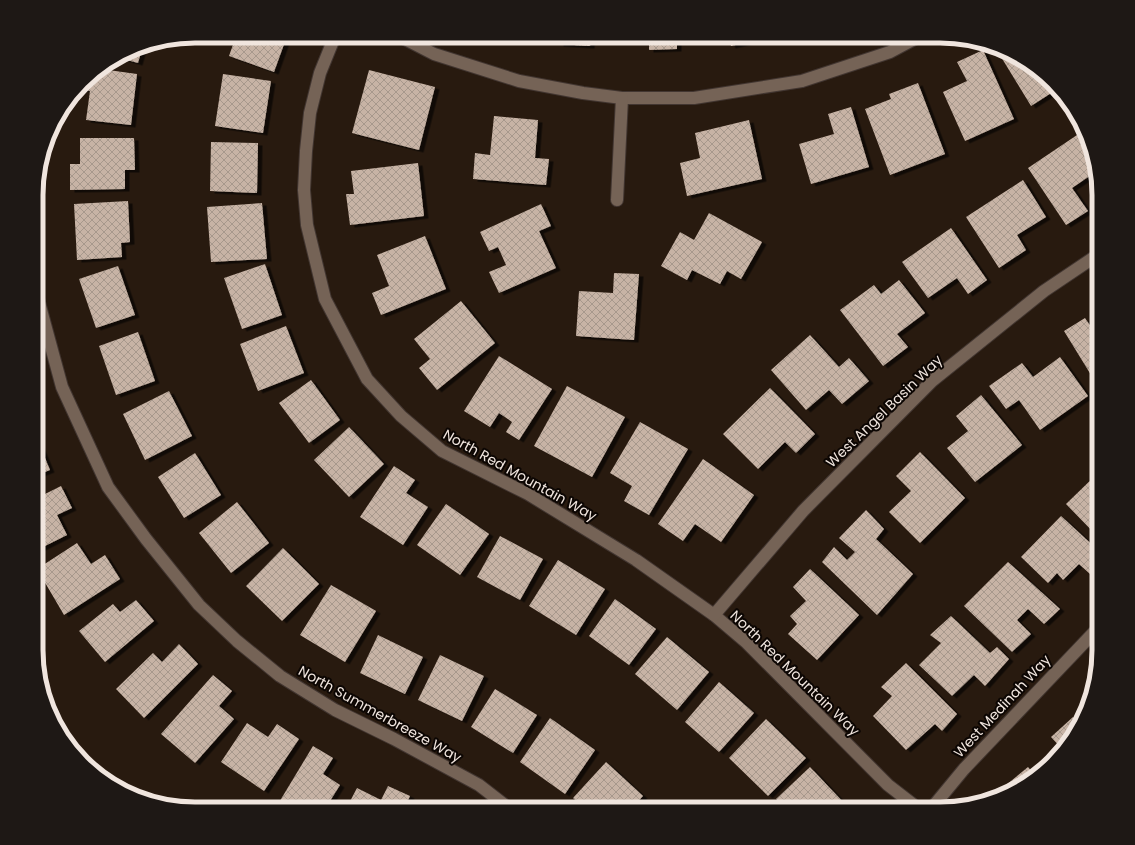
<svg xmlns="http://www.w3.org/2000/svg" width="1135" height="845" font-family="Poppins,sans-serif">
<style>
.building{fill:url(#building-cross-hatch);filter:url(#shadow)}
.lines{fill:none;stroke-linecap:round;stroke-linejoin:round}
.street-casing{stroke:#423631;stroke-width:14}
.street{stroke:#756356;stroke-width:12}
.labels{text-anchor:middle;stroke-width:4;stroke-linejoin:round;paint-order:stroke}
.street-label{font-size:14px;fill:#f0e5de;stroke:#0c0603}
.rim{fill:none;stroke:#f0e5de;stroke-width:5}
</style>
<defs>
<pattern id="building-cross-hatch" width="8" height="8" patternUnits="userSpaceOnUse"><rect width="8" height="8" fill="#c7b3a5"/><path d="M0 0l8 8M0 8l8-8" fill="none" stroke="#a7988c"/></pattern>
<filter id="shadow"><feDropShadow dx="4.5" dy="2.5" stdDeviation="0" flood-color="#0009"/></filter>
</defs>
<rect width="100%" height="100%" fill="#281a0f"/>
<!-- building -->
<g class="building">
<path d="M236 36H287L274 72 229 56Z"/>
<path d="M559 36H591L590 46 559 44Z"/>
<path d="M649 36H677V49L649 50Z"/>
<path d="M728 36H765V38L731 46Z"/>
<path d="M143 45 138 63 120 58Z"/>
<path d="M995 47 1001 48 1045 75 1056 90 1031 106Z"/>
<path d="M983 50 1014 119 965 141 943 92 967 81 957 62Z"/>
<path d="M101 69 137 74 131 125 86 120 90 91 80 88 90 75Z"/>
<path d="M369 70 435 87 419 150 352 133Z"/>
<path d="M223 74 271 81 263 133 215 126Z"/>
<path d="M918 83 945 154 890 175 865 109 891 99 889 94Z"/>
<path d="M851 107 869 167 811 184 799 144 834 134 828 114Z"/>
<path d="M494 116 538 120 535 158 549 159 546 185 473 179 475 153 490 155Z"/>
<path d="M749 120 762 179 687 196 680 163 700 158 695 133Z"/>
<path d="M1077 135 1090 154 1094 173 1072 188 1088 211 1066 225 1028 168Z"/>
<path d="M80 138H134L135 170H125V189L70 190V164H80Z"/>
<path d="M211 142 258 143 257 193 210 191Z"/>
<path d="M418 163 424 216 350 225 346 194H354L351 171Z"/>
<path d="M1023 180 1046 217 1017 235 1026 250 999 268 966 217Z"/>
<path d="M128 201 130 242 121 243 122 257 77 260 74 204Z"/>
<path d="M262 203 267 259 211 262 207 207Z"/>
<path d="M541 204 551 226 539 231 556 268 499 293 489 272 506 265 498 247 489 251 480 232Z"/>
<path d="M709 213 762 242 741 279 727 271 720 284 692 270 687 280 661 266 680 232 694 240Z"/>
<path d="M951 228 987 280 968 294 957 278 928 298 902 262Z"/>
<path d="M425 236 446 289 381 315 372 293 389 286 377 255Z"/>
<path d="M265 264 282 315 242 329 224 278Z"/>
<path d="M118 266 135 315 96 328 79 279Z"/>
<path d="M614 273 639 274 634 340 576 336 579 291 613 293Z"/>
<path d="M899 280 925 313 897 334 908 347 883 366 840 310 874 285 881 294Z"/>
<path d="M461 301 495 343 437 390 419 368 430 359 414 339Z"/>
<path d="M1085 318 1093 330 1099 327V388L1064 331Z"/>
<path d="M286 326 304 373 258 391 240 344Z"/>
<path d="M138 332 155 381 116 395 99 346Z"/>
<path d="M810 335 839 367 849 358 869 381 842 404 829 390 806 410 771 370Z"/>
<path d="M499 356 552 389 519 440 506 432 512 422 499 413 490 427 464 411Z"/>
<path d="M1060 357 1088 396 1040 430 1019 400 1006 409 989 386 1022 363 1033 377Z"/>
<path d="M311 380 340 420 309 443 279 403Z"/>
<path d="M567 386 625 417 592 477 534 446Z"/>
<path d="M770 388 815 434 796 453 785 442 758 469 723 434Z"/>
<path d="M169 391 192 436 145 460 123 414Z"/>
<path d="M981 395 1022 445 975 482 947 448 968 431 956 416Z"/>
<path d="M640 422 688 449 649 515 624 501 632 486 610 473Z"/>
<path d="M349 427 384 464 349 497 314 460Z"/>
<path d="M40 446 50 470 37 475V448Z"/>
<path d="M920 452 965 498 920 543 889 512 911 491 896 476Z"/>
<path d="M195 453 221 495 184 518 158 477Z"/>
<path d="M703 459 754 495 721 542 695 524 683 541 658 524Z"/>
<path d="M394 466 415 480 406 493 428 507 403 545 360 517Z"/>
<path d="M1099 472V538L1066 504Z"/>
<path d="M61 486 72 508 57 515 67 535 37 550V498Z"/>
<path d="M237 502 269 543 231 573 199 533Z"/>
<path d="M446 504 489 534 460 575 417 545Z"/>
<path d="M866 510 884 529 876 539 913 574 877 615 822 562 834 547 847 560 855 552 839 538Z"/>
<path d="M1061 516 1099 551V566L1090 574 1079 564 1063 580 1057 573 1048 583 1021 557Z"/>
<path d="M500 536 543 559 520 600 477 577Z"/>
<path d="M77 543 91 564 105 555 120 579 64 615 37 569Z"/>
<path d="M283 548 319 584 282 621 246 586Z"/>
<path d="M558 560 605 589 576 635 529 606Z"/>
<path d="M1008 562 1060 609 1044 624 1028 609 1017 620 1031 634 1012 652 964 606Z"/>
<path d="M810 569 859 615 817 660 788 634 797 624 790 616 806 601 793 587Z"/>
<path d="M331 585 376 611 345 662 300 635Z"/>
<path d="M615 599 656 629 629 665 589 636Z"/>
<path d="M136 600 154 621 105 662 79 631 113 604 120 612Z"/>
<path d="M951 616 990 653 997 647 1009 659 985 686 974 675 952 696 919 665 941 643 930 635Z"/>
<path d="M378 635 423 657 405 694 360 673Z"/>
<path d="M667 637 709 672 677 710 635 674Z"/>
<path d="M179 644 198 664 144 718 116 689 153 653 162 662Z"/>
<path d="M440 655 484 676 462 721 418 700Z"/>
<path d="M906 663 957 714 942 731 935 724 906 750 873 716 892 696 881 687Z"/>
<path d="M213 675 232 691 219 706 234 719 195 763 161 734Z"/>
<path d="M719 682 754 713 719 752 685 722Z"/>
<path d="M495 689 537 715 513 753 471 727Z"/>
<path d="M1090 699 1087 711 1084 716 1078 711Z"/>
<path d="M1073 717 1079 724 1063 750 1051 737Z"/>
<path d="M550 718 595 750 565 794 520 762Z"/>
<path d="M766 719 806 758 768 796 729 758Z"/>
<path d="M247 723 268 737 277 724 299 739 264 791 221 762Z"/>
<path d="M313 746 333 758 323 774 340 785 325 809H285L278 804Z"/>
<path d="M606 762 643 796 631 809H585L573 798Z"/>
<path d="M810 767 844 803 837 809H786L776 799Z"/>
<path d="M1028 767 1034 774 1010 793 997 796 995 794Z"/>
<path d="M388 786 410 796 404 809H346L357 788 381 800Z"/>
<path d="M654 803 660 809H648Z"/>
</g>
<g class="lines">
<!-- street casing -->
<g class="street-casing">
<g id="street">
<path d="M335 36 320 73 310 113 306 151 304 190 307 225 325 299 367 379 401 416 442 451 528 494 636 560 714 615 747 643 888 785 919 809"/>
<path d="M399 36 434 54 519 81 583 93 622 98H694L802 81 890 52 920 36"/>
<path d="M617 200 622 98"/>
<path d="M37 295 62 387 108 487 146 539 199 605 237 641 280 676 335 710 394 739 479 785 510 809"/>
<path d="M714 615 803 511 932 381 1044 291 1099 254"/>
<path d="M931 809 964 769 1099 627"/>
</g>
</g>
<!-- street -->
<use href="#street" class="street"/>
</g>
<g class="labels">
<!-- street labels -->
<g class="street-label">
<text transform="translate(884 411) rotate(-44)" y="5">West Angel Basin Way</text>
<text transform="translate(520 475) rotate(29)" y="5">North Red Mountain Way</text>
<text transform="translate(795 673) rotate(44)" y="5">North Red Mountain Way</text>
<text transform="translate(1002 706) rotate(-47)" y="5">West Medinah Way</text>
<text transform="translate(380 714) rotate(29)" y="5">North Summerbreeze Way</text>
</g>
</g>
<!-- crop -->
<path d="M0 0H1135V845H0ZM195 43H940A152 152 0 0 1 1092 195V650A152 152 0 0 1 940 802H195A152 152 0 0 1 43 650V195A152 152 0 0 1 195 43Z" fill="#1e1815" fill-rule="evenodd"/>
<path class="rim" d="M195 43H940A152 152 0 0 1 1092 195V650A152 152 0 0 1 940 802H195A152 152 0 0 1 43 650V195A152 152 0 0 1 195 43Z"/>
</svg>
